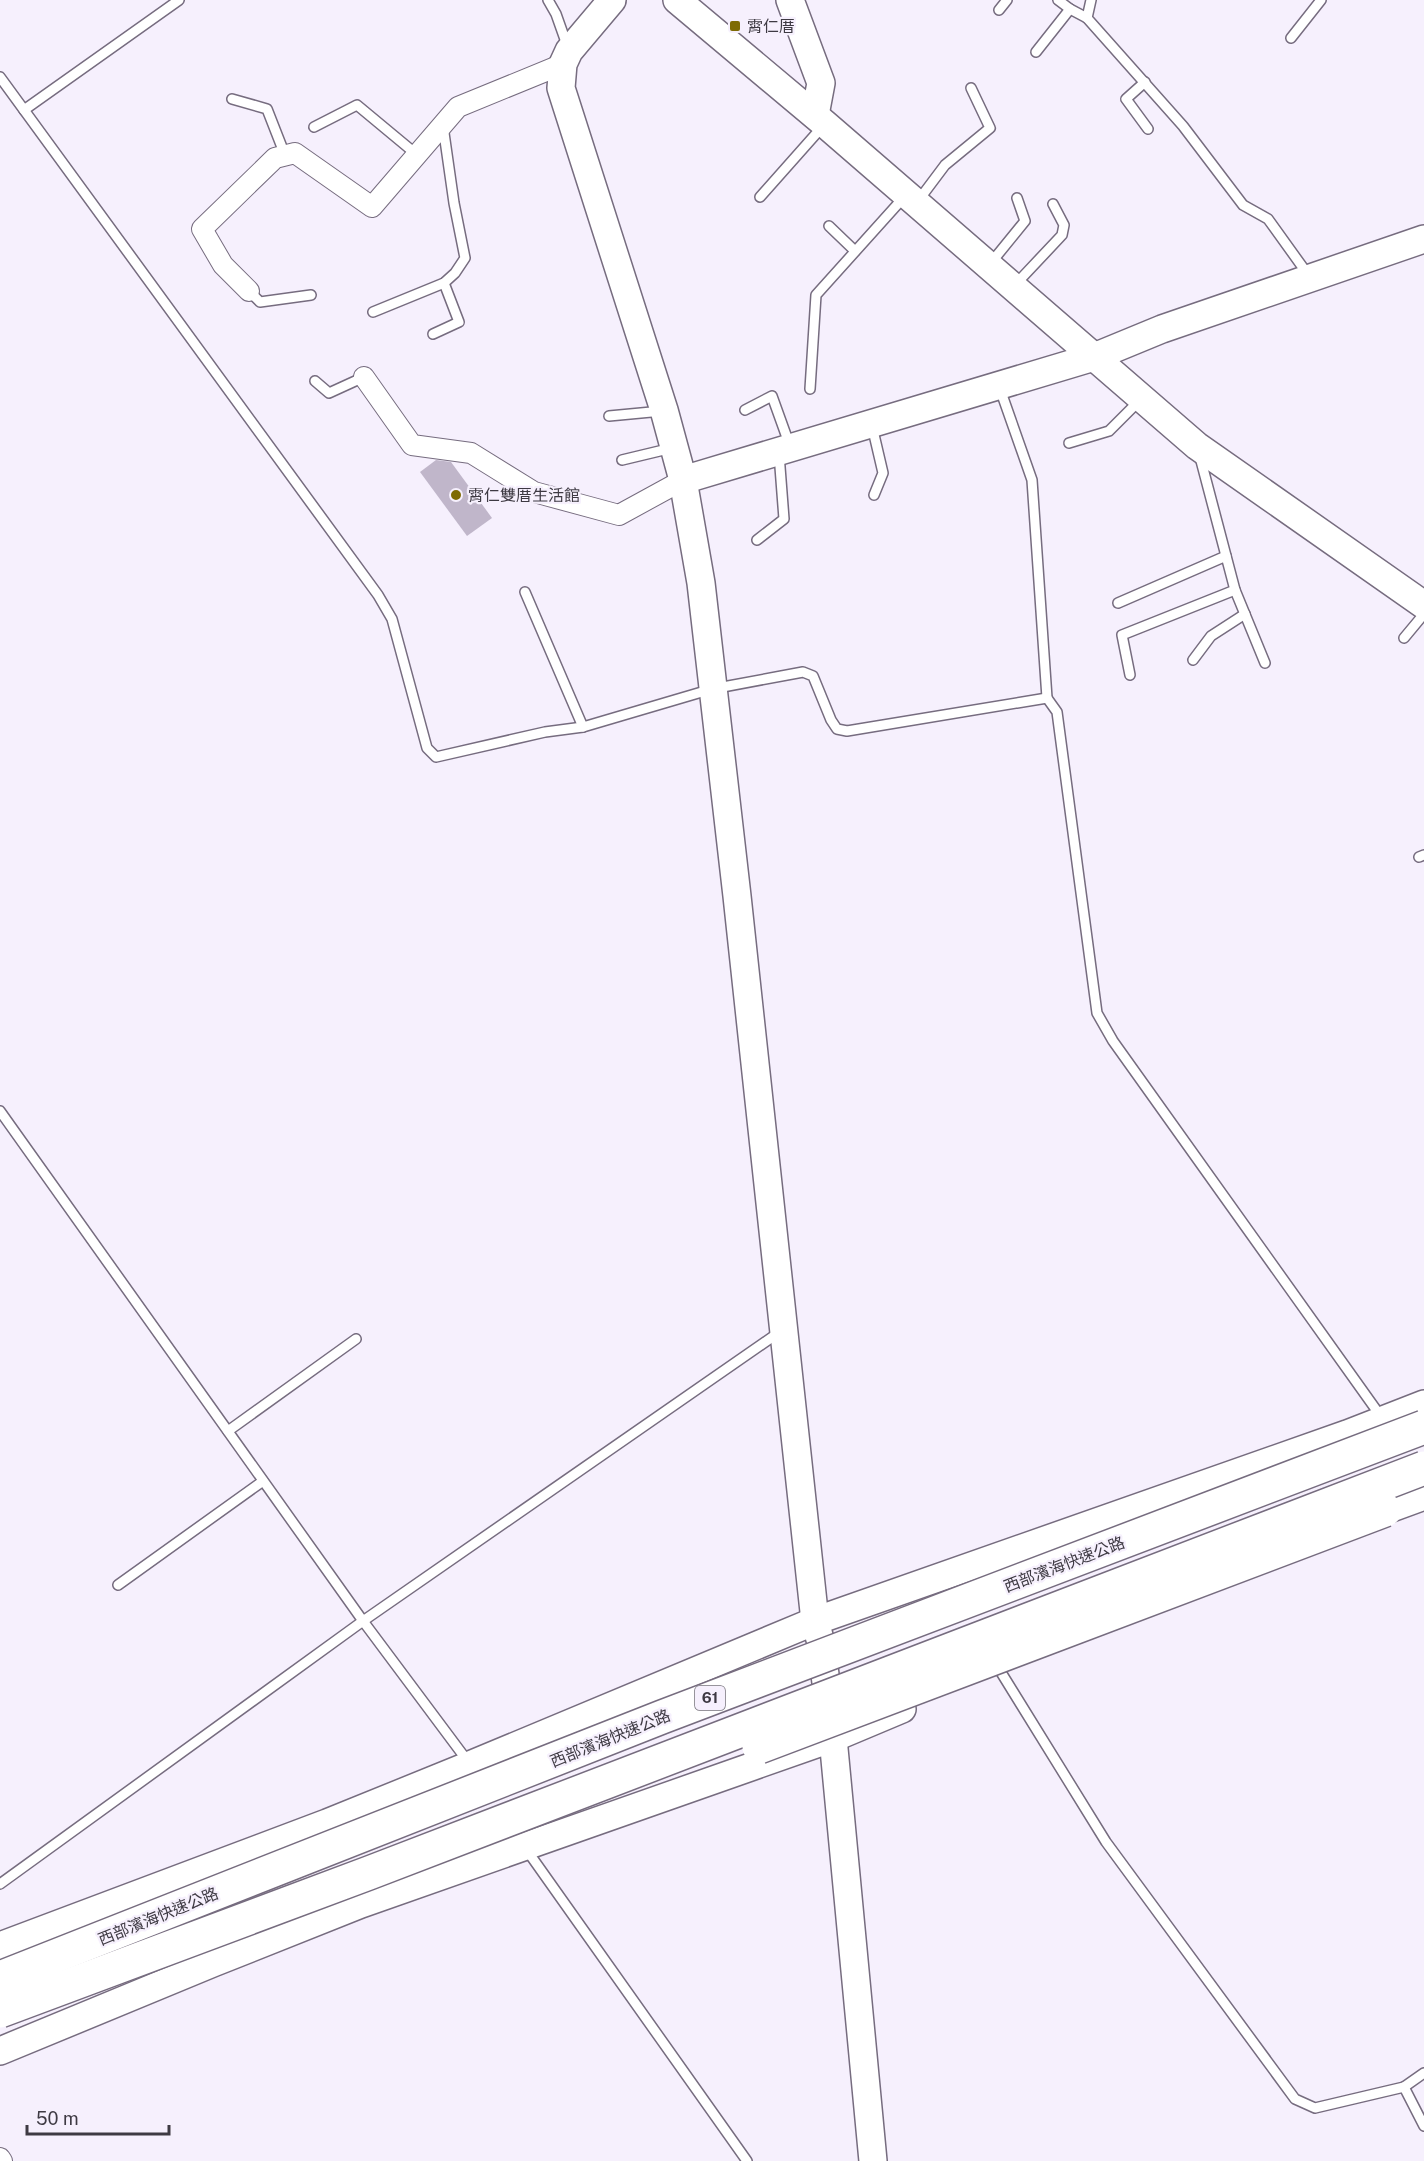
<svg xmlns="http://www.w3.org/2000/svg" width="1424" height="2161" font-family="'Public Sans','Noto Sans TC',sans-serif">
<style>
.building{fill:#c0b6ca}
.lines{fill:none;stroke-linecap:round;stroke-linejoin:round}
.lane-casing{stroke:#766c7f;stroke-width:12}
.street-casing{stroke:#766c7f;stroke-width:22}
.secondary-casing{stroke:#766c7f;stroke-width:30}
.lane{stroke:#fff;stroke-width:9}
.street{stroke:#fff;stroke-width:20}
.secondary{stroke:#fff;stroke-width:27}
.highway-bridge-casing{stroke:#766c7f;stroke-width:36;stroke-linecap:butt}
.highway-bridge{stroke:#fff;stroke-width:33}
.poi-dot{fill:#7e6b04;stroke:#f6f0fd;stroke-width:2}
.labels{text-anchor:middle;stroke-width:4.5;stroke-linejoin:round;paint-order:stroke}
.shield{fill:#f6f0fd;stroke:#75717b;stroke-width:1.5}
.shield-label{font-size:15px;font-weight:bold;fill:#3e3a43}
.poi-label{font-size:16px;fill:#3e3a43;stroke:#f6f0fd;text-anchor:start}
.street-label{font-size:16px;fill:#3e3a43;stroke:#f6f0fd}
</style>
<rect width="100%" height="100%" fill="#f6f0fd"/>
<!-- building -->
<path class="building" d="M436 460 451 462 492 518 467 536 420 472Z"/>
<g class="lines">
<!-- lane casing -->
<g class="lane-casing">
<g id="lane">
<path d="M548 0 556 14 567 45"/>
<path d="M1058 0 1070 9"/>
<path d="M1091 0 1087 18 1183 126 1243 205 1268 219 1309 276"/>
<path d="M999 10 1007 0"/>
<path d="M1291 38 1321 0"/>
<path d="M1036 52 1070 9 1087 18"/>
<path d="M0 77 378 595 392 619 427 748 436 757 545 732 583 727 712 689 803 672 813 676 831 720 837 729 847 731 1047 698 1057 712 1097 1013 1113 1041 1382 1418"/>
<path d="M1145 82 1126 99 1148 129"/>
<path d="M232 99 267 109 285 155"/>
<path d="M24 110 179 0"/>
<path d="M314 127 357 105 416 154"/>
<path d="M760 197 823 126"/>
<path d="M918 201 945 165 990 128 971 88"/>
<path d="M829 226 855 251"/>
<path d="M990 264 1025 221 1017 198"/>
<path d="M1015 285 1062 235 1064 225 1053 204"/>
<path d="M249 291 260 302 311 295"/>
<path d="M373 312 444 283 455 273 465 258 454 203 443 126"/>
<path d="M433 334 459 322 444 283"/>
<path d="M315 381 329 393 364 377"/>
<path d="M810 389 816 295 905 196"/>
<path d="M1000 389 1032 480 1047 698"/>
<path d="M745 410 772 396 790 446"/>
<path d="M609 416 662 411"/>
<path d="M872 426 883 473 874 495"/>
<path d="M1069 443 1109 431 1140 400"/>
<path d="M1200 457 1235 590 1265 663"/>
<path d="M622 460 672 448"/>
<path d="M757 540 784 519 779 454"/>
<path d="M525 592 583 727"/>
<path d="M1118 603 1226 556"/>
<path d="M1404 638 1424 614"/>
<path d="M1193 660 1211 636 1245 614"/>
<path d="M1130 675 1122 635 1235 590"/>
<path d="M1419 857 1424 855"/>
<path d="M0 1111 363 1621 469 1763"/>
<path d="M228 1431 356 1339"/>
<path d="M118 1585 263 1481"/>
<path d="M999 1669 1106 1842 1295 2099 1315 2108 1404 2087"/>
<path d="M526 1849 747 2161"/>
<path d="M0 1884 363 1621 781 1331"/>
<path d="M1424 2073 1404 2087 1424 2126"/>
</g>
</g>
<!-- street casing -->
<g class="street-casing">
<g id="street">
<path d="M249 291 223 265 202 229 275 158 295 153 372 207 458 107 563 64"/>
<path d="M364 377 412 445 471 453 534 492 619 515 683 480"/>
<path d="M0 2158 2 2161"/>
</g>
</g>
<!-- secondary casing -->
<g class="secondary-casing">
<g id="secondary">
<path d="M612 0 569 51 563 64 561 88 664 410 683 480 701 583 737 896 815 1621 821 1643 833 1738 873 2161"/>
<path d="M677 0 825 124 1197 446 1424 605"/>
<path d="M790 0 821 83 815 115"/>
<path d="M683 480 1094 357 1162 329 1424 239"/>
<path d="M1367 1517 1424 1496"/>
<path d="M0 1946 327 1823 470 1765 815 1621 1347 1434 1424 1404"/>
<path d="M0 2051 213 1963 361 1904 833 1738 902 1709"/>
</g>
</g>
<!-- lane -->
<use href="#lane" class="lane"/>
<!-- street -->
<use href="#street" class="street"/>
<!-- secondary -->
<use href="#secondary" class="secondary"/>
<!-- highway-bridge casing -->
<g class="highway-bridge-casing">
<g id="highway-bridge">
<path d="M759 1747 1385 1510"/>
<path d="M0 1978 662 1717 1424 1427"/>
<path d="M0 2011 369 1873 1424 1468"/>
</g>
</g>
<!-- highway-bridge -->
<use href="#highway-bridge" class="highway-bridge"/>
</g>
<!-- markers -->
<g class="poi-dot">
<rect x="729" y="20" width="12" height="12" rx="3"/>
<circle cx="456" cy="495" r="6"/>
</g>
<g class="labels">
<!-- shield labels -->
<rect class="shield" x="695" y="1686" width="30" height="24" rx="4.5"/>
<g class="shield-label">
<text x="710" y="1703">61</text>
</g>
<!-- poi labels -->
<g class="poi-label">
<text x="747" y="32">霄仁厝</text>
<text x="468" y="501">霄仁雙厝生活館</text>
</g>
<!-- street labels -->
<g class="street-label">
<text transform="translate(1064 1564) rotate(-21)" y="6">西部濱海快速公路</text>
<text transform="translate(610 1738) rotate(-22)" y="6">西部濱海快速公路</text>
<text transform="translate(158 1916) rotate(-22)" y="6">西部濱海快速公路</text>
</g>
</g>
<!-- scale -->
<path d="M27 2125v9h142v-9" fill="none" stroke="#3e3a43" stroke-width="3"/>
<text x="36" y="2125" font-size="18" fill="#3e3a43" stroke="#f6f0fd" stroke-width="4.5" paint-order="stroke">50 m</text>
</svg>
